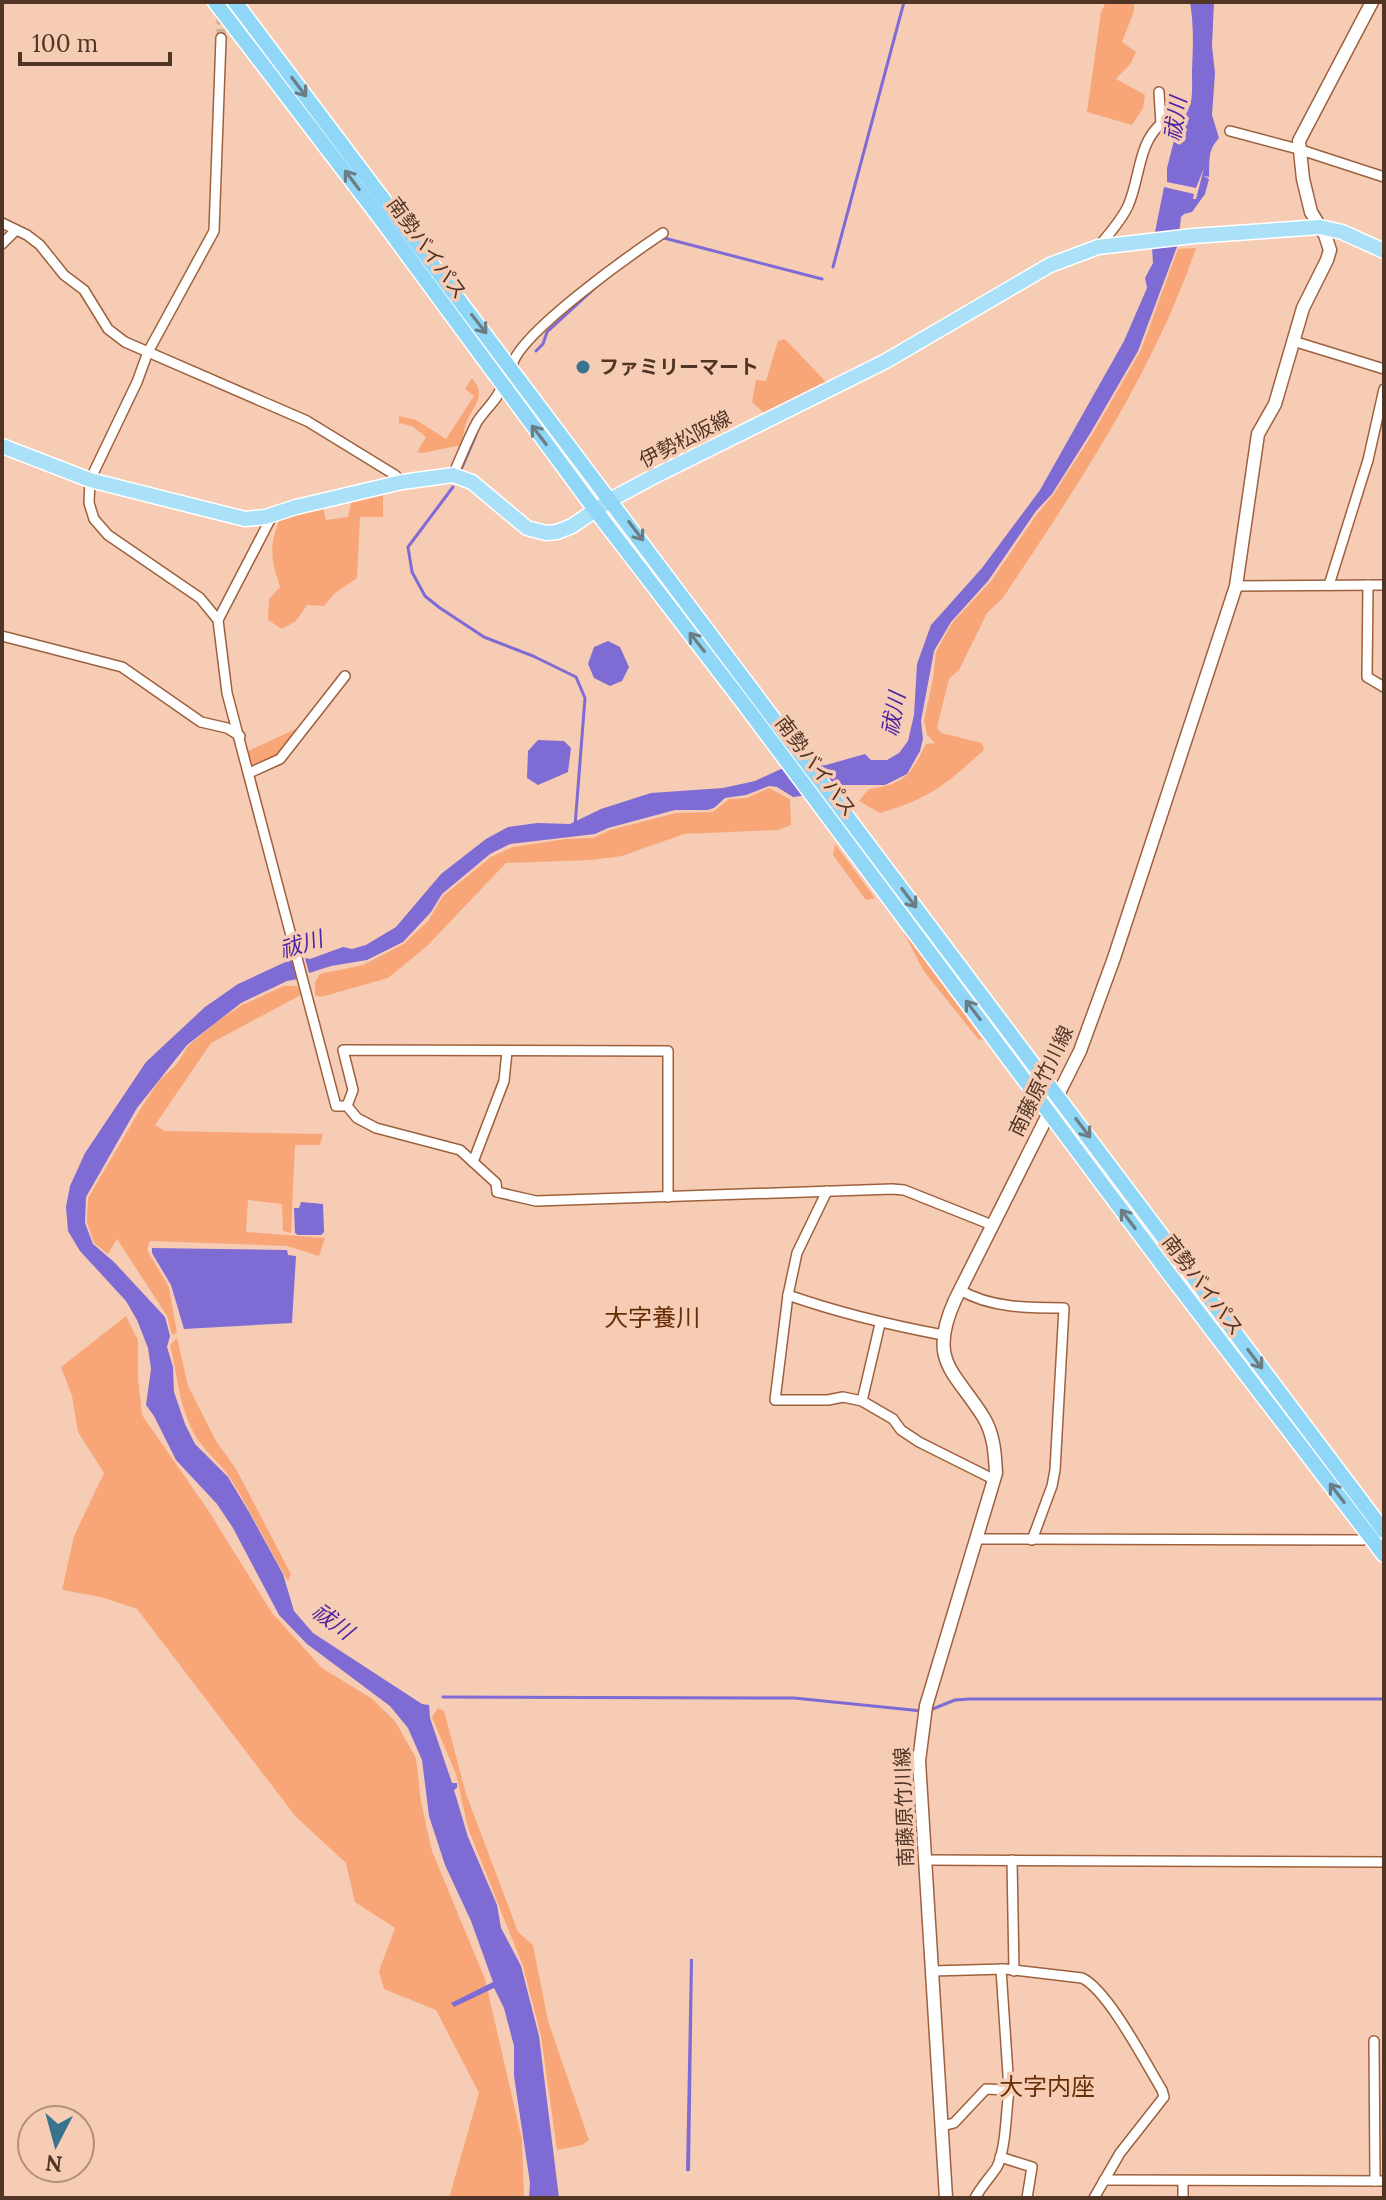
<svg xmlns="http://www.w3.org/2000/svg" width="1386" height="2200" font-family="Lora,'Noto Sans JP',serif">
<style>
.green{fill:#f8a678}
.water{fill:#7f6bd4}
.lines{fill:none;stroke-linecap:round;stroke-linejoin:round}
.stream{stroke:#7f6bd4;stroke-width:3}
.minor-tunnel{stroke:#d5ae98;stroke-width:9;stroke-dasharray:9 4.5;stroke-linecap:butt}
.minor-casing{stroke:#9e613d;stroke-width:12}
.secondary-casing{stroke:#9e613d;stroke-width:15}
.primary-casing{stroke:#fff;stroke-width:17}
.trunk-casing{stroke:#fff;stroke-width:17}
.minor{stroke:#fff;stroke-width:9}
.secondary{stroke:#fff;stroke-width:12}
.primary{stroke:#abe0f9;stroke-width:14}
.trunk{stroke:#8fd6f7;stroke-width:14}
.oneway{stroke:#6c7d84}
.poi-dot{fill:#3a738d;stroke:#f6ccb5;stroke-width:3}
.labels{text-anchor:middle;stroke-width:7;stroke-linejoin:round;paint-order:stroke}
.street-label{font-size:20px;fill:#503526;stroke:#f6ccb5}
.poi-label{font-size:20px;font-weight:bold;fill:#503526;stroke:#f6ccb5;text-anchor:start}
.water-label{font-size:22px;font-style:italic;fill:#4d25a2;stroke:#f6ccb5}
.quarter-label{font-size:24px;fill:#662e05;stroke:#f6ccb5}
</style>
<rect width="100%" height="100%" fill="#f6ccb5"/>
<!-- green -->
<g class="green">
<path d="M1106 2H1134V11L1122 42 1136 52 1131 63 1116 79 1145 95 1143 108 1132 125 1087 112 1101 12Z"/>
<path d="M1196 248C1152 376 1077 486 1003 598L987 613 959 670 949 679 937 727 941 733 982 743 984 750C945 785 931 798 880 813L859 801 869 789C906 784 910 775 926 744L935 743 927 735 924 720 933 679 936 652 952 623 992 580 1037 514 1054 494 1093 433 1141 350 1178 249Z"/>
<path d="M785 339 828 384 766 415 752 402 756 380 766 381 778 341Z"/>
<path d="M472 378C486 395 476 402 468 419 464 427 463 436 462 445L422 453 417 452 426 437 412 426 399 423V416L416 420 446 439 474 396 465 389Z"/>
<path d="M383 491V517H360L357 578 335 593 324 606 307 605 296 621 282 629 268 620 269 599 280 587C270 556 269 546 281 516L322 504 326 520 348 517 352 499Z"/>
<path d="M300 727 277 757 252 765 248 751Z"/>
<path d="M769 788 790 799 791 825 778 830 684 834 622 856 591 860 506 863 427 946 388 978 321 997 315 995V982L320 974 363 965 404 944 428 921 443 896 491 857 513 847 566 839 593 838 610 830 676 813 713 812 729 799 747 798Z"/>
<path d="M835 844 875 898 866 900 833 855Z"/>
<path d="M902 929 983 1040 978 1039 923 970Z"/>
<path d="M284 986H297L301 995 211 1043 155 1125 165 1131 323 1134 320 1145H295L291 1233 283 1231 282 1204 248 1200 246 1232 325 1238 319 1256 287 1246 150 1241 147 1250 169 1287 177 1333 172 1335 167 1316 117 1239 108 1254 94 1243 87 1222 88 1198 141 1108 159 1081 177 1064 188 1046 219 1020 242 1005Z"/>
<path d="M126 1316 138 1340V1377L142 1415 208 1510 272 1613 322 1668 371 1698 395 1721 416 1758 421 1802 432 1851 485 1979 522 2140 524 2198H449L479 2093 436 2010 384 1989 379 1971 395 1928 355 1902 346 1863 296 1817 137 1609 101 1597 62 1590 74 1536 104 1473 78 1432 72 1396 61 1367Z"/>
<path d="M177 1338 188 1386 216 1441 236 1469 291 1574 288 1581C268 1547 251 1511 230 1478 216 1457 200 1450 189 1423 178 1398 177 1372 170 1345Z"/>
<path d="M438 1708 444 1711 466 1794 518 1932 533 1945 548 2021 589 2140 582 2145 557 2150 541 2036 523 1966 468 1828 456 1774 432 1717Z"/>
</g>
<!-- water -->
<g class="water">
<path d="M1190 2H1214L1212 46 1215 73 1212 115 1219 138C1207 151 1210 161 1209 177L1204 176 1209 179 1205 194 1192 212 1184 214 1181 217 1178 244 1138 351 1091 432 1052 494 1036 511 988 581 951 622 934 651 921 721 923 739 920 751 907 774 885 785H842L835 781 801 796 793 797 777 787 769 786 746 795 725 798 714 808 707 810H675L608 828 595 834 510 844 490 854 442 894 431 912 403 942 367 960 331 966 309 973 305 958 310 959 343 947 352 949 366 945 396 927 441 874 486 839 508 827 537 823 570 824 601 809 651 793 723 788 755 781 781 769 826 765 865 754 871 760H887L899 753 908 741 914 715 917 664 931 625 982 568 1040 490 1124 341 1147 288 1145 278 1153 263 1152 247 1164 187 1194 194 1193 199H1196L1204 168 1196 188 1167 182V168L1177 129 1173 127C1195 111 1192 95 1192 71 1193 47 1194 26 1190 2Z"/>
<path d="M608 641 620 647 629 667 622 681 610 686 594 678 588 664 594 647Z"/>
<path d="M538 740 564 741 571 748 568 772 538 785 527 778 528 751Z"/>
<path d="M292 959 298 979 287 981 241 1003 187 1045 137 1108 86 1197 85 1223 93 1244 114 1262 165 1317 170 1336 167 1347 173 1367 174 1392 185 1424 195 1444 228 1477 249 1512 283 1574 294 1611 313 1633 422 1704 429 1705 430 1718 452 1783H457V1788L454 1790 468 1837 497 1905 501 1928 521 1966 539 2036 559 2198H529L530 2183 514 2076V2046L504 2008 494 1988 454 2007 451 2003 493 1982 471 1921 445 1865 429 1816 422 1760 408 1728 390 1706 307 1644 279 1615 233 1528 217 1504 176 1460 154 1416 146 1405 151 1369 148 1348 137 1320 126 1301 80 1251 68 1231 66 1207 70 1186 85 1153 146 1062 205 1007 238 984Z"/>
<path d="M301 1202 323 1204 324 1232 321 1235H298L295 1233 294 1208H299Z"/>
<path d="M152 1248 287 1250 288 1255 296 1256 292 1323 184 1329 171 1285 152 1253Z"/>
<path d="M690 1959H693L690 2171H686Z"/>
</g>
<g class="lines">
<!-- stream -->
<g class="stream">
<path d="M664 238 822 279"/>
<path d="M833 267 904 2"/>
<path d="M536 351 543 344 547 332 596 287"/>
<path d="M460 472 476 435"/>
<path d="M453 487 408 547 412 572 425 596 440 608 484 637 533 656 576 677 585 698 575 826"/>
<path d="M443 1697 794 1698 922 1711"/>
<path d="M930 1710 955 1700 969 1699H1384"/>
</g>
<!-- minor-tunnel -->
<path class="minor-tunnel" d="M221 38V10"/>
<!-- minor casing -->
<g class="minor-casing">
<g id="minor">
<path d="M221 38 214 231 148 352 137 382 90 480 89 503 94 519 108 535 200 598 218 620 227 693 336 1106H347L357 1118 376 1128 460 1150 496 1183 497 1192 536 1201 892 1189 904 1190 992 1225"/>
<path d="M1230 131 1298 149 1384 177"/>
<path d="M2 223 27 235 40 245 64 275 84 290 108 329 125 342 307 421 395 475 402 482"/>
<path d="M2 244 16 230"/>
<path d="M1098 247C1109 234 1121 221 1128 206 1140 179 1138 143 1161 124L1159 92"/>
<path d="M1293 341 1384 369"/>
<path d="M512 366C518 334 633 253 663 233"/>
<path d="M453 475C461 457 468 439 477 422 485 409 499 399 502 385"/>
<path d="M1329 585 1368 460 1384 389"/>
<path d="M1368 585 1367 677 1384 687"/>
<path d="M1236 586 1384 585"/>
<path d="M218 620 272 516"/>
<path d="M2 636 122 667 201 722 227 728 240 736"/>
<path d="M249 773 280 759 345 676"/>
<path d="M347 1106 353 1090 343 1050 668 1051V1197"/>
<path d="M473 1162 504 1081 507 1051"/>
<path d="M827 1191 797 1253 788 1295C839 1313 890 1325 943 1335"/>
<path d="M960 1290C990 1308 1029 1308 1064 1308L1055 1470 1052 1486 1032 1540"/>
<path d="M788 1295 775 1400H828L843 1397 862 1401 893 1419 901 1430 919 1442 995 1480"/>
<path d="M862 1401 880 1324"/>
<path d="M978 1539 1363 1540"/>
<path d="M925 1860 1384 1862"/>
<path d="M1012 1860 1014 1971"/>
<path d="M1001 1969 1009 2090"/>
<path d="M932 1971 1005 1969 1082 1978C1108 1990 1146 2064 1162 2090L1164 2097 1120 2153 1094 2198"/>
<path d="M1374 2041 1375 2181"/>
<path d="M942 2126 954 2123 986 2089 1009 2090C1006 2111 1006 2149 997 2167 991 2176 981 2187 975 2198"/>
<path d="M1000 2157 1032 2167 1027 2198"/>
<path d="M1104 2180 1384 2181"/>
<path d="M1183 2181V2198"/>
</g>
</g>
<!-- secondary casing -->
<g class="secondary-casing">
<path id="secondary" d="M946 2198 919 1761 926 1706 996 1473C995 1454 994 1435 984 1418 955 1371 927 1362 955 1300L1080 1051 1114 958 1236 586 1258 434 1275 404 1303 308 1327 260 1330 250 1325 235 1311 212 1303 179 1299 141 1372 2"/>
</g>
<!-- primary casing -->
<g class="primary-casing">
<path id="primary" d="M2 446 90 480 245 519 265 517 296 507 402 482 453 475 472 482 527 528 546 533 557 532 572 526 612 499 651 478 886 361 1050 265 1098 247 1193 236 1320 227 1342 232 1384 251"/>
</g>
<!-- trunk casing -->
<g class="trunk-casing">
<g id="trunk">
<path d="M215 2 380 218 596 511 744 704 1167 1271 1384 1555"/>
<path d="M235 2C620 511 1002 1021 1384 1531"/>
</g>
</g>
<!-- minor -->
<use href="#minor" class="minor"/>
<!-- secondary -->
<use href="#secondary" class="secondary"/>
<!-- primary -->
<use href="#primary" class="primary"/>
<!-- trunk -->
<use href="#trunk" class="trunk"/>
</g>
<!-- one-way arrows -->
<defs><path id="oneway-shaft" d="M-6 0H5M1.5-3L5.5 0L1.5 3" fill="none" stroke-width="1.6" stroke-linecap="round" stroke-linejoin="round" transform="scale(2)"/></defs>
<g class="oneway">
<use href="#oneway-shaft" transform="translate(299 87) rotate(53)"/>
<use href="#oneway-shaft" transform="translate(352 180) rotate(-127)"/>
<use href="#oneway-shaft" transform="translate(479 324) rotate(52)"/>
<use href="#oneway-shaft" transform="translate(539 435) rotate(-127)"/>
<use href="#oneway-shaft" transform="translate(636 531) rotate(53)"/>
<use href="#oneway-shaft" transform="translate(697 642) rotate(-128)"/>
<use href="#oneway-shaft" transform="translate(909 898) rotate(53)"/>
<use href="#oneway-shaft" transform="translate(973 1010) rotate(-127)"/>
<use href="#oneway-shaft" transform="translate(1083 1128) rotate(53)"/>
<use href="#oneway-shaft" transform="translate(1128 1219) rotate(-127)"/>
<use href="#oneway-shaft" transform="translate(1255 1359) rotate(53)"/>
<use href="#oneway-shaft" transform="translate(1337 1493) rotate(-127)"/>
</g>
<!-- markers -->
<circle class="poi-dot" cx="583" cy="367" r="8"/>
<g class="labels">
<!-- street labels -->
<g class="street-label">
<text transform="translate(427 248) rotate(54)" y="7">南勢バイパス</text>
<text transform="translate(685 439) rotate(-27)" y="7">伊勢松阪線</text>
<text transform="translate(816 766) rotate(53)" y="7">南勢バイパス</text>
<text transform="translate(1041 1081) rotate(-64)" y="7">南藤原竹川線</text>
<text transform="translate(1203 1285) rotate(53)" y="7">南勢バイパス</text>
<text transform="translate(904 1807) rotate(-92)" y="7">南藤原竹川線</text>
</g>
<!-- poi labels -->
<g class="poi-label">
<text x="599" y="374">ファミリーマート</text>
</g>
<!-- water labels -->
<g class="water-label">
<text transform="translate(1175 119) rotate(-82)" y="8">祓川</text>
<text transform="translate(893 714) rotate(-79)" y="8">祓川</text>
<text transform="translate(301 944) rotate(-17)" y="8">祓川</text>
<text transform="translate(333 1621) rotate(36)" y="8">祓川</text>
</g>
<!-- quarter labels -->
<g class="quarter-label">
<text x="652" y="1326">大字養川</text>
<text x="1047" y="2095">大字内座</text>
</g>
</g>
<!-- border -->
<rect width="1386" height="2200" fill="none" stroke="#503526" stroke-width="8"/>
<!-- north arrow -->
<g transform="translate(56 2144) rotate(186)"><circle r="38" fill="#f6ccb5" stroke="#b4907c" stroke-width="2"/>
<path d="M0-6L14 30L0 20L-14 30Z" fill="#3a738d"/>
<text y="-12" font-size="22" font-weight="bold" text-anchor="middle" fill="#503526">N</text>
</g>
<!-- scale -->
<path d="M20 52v12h150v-12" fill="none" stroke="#503526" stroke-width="4"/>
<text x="32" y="52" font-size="24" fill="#503526" stroke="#f6ccb5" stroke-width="6" paint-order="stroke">100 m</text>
</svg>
